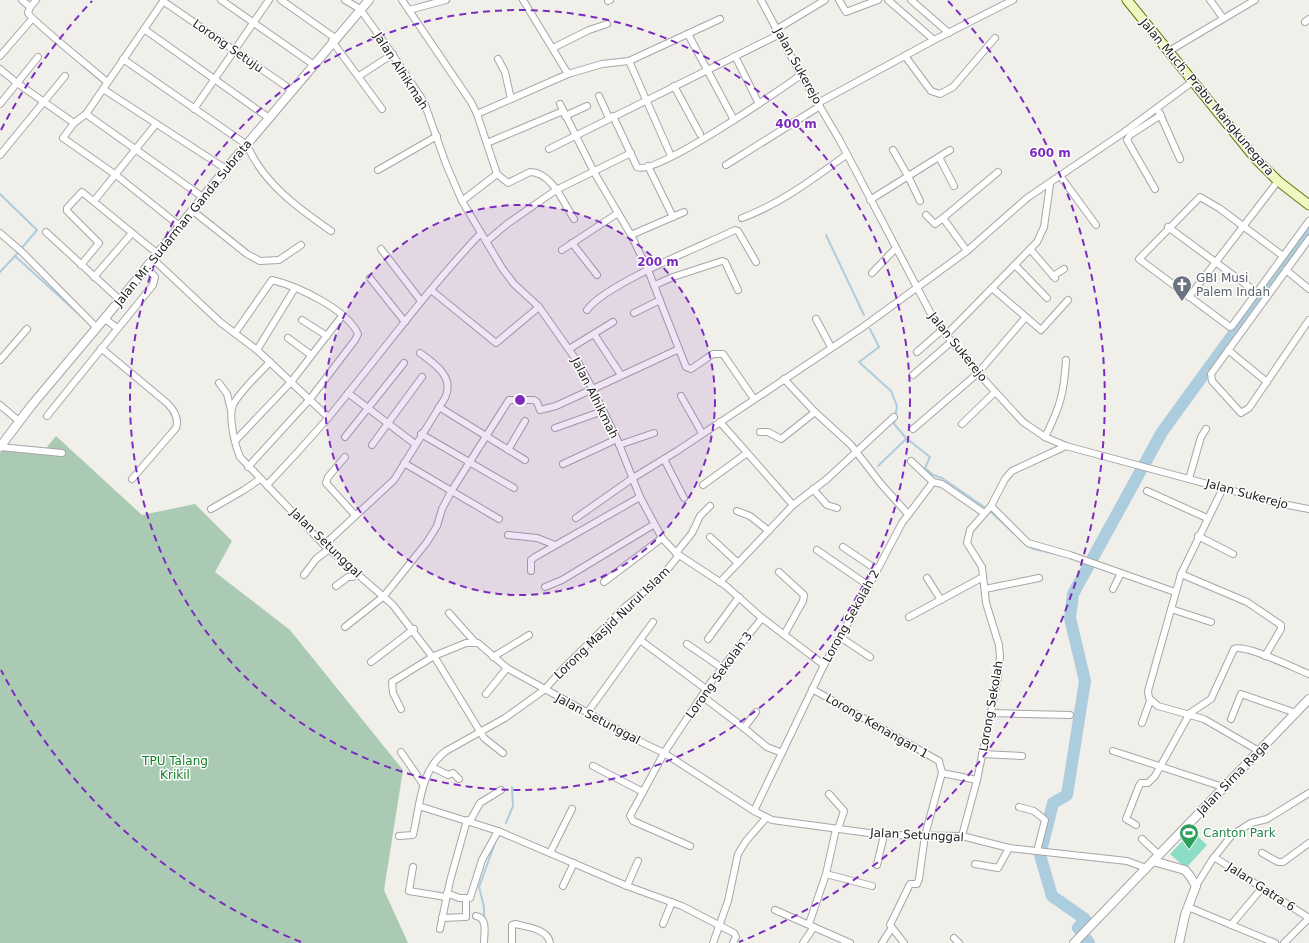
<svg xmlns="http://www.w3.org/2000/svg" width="1309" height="943" font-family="'DejaVu Sans',sans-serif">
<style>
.cemetery{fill:#abcab3}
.pitch{fill:#8bddc5}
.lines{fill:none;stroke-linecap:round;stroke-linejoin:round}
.stream{stroke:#accddd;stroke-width:2}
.river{stroke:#accddd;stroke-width:12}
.minor-casing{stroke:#a6a6a6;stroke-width:8}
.tertiary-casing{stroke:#a6a6a6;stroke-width:10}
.secondary-casing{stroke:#617809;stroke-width:11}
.minor{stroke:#fff;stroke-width:6}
.tertiary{stroke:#fff;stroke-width:8}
.secondary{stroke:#f0f8c1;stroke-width:9}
.ring{fill:none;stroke:#7b2cbf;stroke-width:2;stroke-dasharray:7 5}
.labels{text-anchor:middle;stroke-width:3;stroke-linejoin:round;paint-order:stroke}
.street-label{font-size:12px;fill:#222;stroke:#fff}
.worship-label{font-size:12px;fill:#5b616d;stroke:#fff;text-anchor:start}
.park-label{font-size:12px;fill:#107f25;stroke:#fff}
.leisure-label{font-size:12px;fill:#27864d;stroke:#fff;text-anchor:start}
.centre{fill:#7b2cbf;stroke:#fff;stroke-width:2}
.ring-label{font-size:12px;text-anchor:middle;font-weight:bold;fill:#7b2cbf;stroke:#fff;stroke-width:3;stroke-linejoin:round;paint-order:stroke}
</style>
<rect width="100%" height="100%" fill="#f1efe9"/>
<!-- cemetery -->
<path class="cemetery" d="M56 436 142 515 195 504 232 541 215 572 290 630 403 770 384 890 408 943H0V453L2 451 43 452Z"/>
<!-- pitch -->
<path class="pitch" d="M1192 831 1207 845 1186 868 1170 854Z"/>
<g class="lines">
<!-- stream -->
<g class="stream">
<path d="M0 194 37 230 15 256 81 316"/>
<path d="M826 235 864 315"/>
<path d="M0 272 15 256"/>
<path d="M870 329 879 347 859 362 891 391 897 406 894 424 906 438 930 457 925 468 933 475 942 478 990 511 1018 537"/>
<path d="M878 466 906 439"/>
<path d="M1027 546 1034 549 1060 555"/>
<path d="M506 823 513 806 512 787"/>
<path d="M484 920V907L479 887 495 843"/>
</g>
<!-- river -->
<path class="river" d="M1089 943 1078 928 1085 919 1052 896 1040 855 1053 803 1067 795 1085 681 1070 618 1073 594 1162 432 1309 230"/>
<!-- minor casing -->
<g class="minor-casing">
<g id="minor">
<path d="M22 0 30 7"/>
<path d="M36 0 30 7 28 13C30 19 97 73 107 82"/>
<path d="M164 0 86 114 74 123 63 138 116 175 181 227"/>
<path d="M221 0 314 65"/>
<path d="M281 0 335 38"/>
<path d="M345 0 360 9 386 45 424 102 446 164 462 201 502 268 514 284 539 307 579 364 593 390 617 439 640 497 662 538 676 553 726 586 762 618 824 665"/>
<path d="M402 0 471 102 477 114 497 174 508 183 530 172C552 172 564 204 574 219"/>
<path d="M523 0 568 74"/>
<path d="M761 0 801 75 839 139 931 314 942 330 978 373 1023 422 1045 437 1066 446 1282 504 1309 509"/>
<path d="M839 0 846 12 878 0"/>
<path d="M888 0 934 40"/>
<path d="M911 0 949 33"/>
<path d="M1210 0 1223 18"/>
<path d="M163 1 293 91"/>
<path d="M608 1 610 0"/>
<path d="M409 10 446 0"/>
<path d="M1305 22 1309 19"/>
<path d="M144 29 269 118"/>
<path d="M777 29 825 0"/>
<path d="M688 34 734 120"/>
<path d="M332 41 382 109"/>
<path d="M553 48 589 30 607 24"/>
<path d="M1169 51 1255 0"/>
<path d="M0 56 32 19"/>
<path d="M735 56 759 104"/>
<path d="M905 56 931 91 940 94 953 87 995 38"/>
<path d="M123 59 247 145C263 183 298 208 331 231"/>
<path d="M498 59 505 72 511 99"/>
<path d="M629 61 671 156"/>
<path d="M0 69 17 83 74 123"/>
<path d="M359 76 393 54"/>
<path d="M674 86 700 134"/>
<path d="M103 89 226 169"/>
<path d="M599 96 609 118"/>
<path d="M818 103 934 40 1013 0"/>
<path d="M0 104 38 57"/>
<path d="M560 104 594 172 631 235 648 270 686 367 691 369 713 354H723L754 399"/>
<path d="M194 109 269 0"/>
<path d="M1159 112 1180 159"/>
<path d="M86 114 204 198"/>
<path d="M477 114 568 74 602 64 629 61 720 19"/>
<path d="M565 116 587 106"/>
<path d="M613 116 637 167C653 178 781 89 801 75"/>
<path d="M487 143 563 111"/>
<path d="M549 149 780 34"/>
<path d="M893 150 908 176 920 201"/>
<path d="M0 155 65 76"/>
<path d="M939 157 954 186"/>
<path d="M726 165 820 106"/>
<path d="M648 166 673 217"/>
<path d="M378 170 437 136"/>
<path d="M1061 177 1096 225"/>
<path d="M1155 189 1127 140 1130 135 1161 115"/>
<path d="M870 200 950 150"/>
<path d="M94 201 156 124"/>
<path d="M462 201 497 174"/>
<path d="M193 211 247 254 260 261 279 260 301 245"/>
<path d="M926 215 935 224 943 218 967 251"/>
<path d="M742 218C780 204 813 179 846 155"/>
<path d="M943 218 998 172"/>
<path d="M1168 227 1256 292"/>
<path d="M46 232 120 300"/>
<path d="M0 233 22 252 97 328"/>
<path d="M631 235 684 212"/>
<path d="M1309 239 1211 374 1212 381 1241 413 1249 408 1309 320"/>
<path d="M487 241 507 224 556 190 631 153"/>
<path d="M572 243 597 275"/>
<path d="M381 249 421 301"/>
<path d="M1030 249 1055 278"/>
<path d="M562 250 618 213"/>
<path d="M1283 256 1219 208 1200 197 1139 259 1230 327 1232 326 1309 221"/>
<path d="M153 259 220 322 257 350 328 417"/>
<path d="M81 265 99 243 67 211V208L82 192 158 254"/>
<path d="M1015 265 1047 298"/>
<path d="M1286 270 1309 289"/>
<path d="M872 273 895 249"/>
<path d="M1053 276 1064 269"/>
<path d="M94 277 132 233"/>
<path d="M370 278 405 322"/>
<path d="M655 285 673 277 722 261 725 262 738 290"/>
<path d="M992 288 1041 330 1068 300"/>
<path d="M431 290 496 343 539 307"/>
<path d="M1189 297 1278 181"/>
<path d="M587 310C605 284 702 246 735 230L738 231 756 262"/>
<path d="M634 313 660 300"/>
<path d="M105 319 117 328"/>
<path d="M816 319 831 347"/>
<path d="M302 320 327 336"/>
<path d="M235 333 272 280C297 286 347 309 358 334L355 340 310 399 248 467"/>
<path d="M594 334 621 375"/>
<path d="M946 335 1037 242 1044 227 1050 184"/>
<path d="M288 338 311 355"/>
<path d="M101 348 167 403C174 410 179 419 176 428L132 479"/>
<path d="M569 349 613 322"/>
<path d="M257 350 295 288"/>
<path d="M1228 350 1267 382"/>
<path d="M917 352 942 330"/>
<path d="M0 360 27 329"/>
<path d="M270 362C259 374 240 391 233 405 228 417 235 445 240 457L324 545 393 605 431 655 434 656 466 643H478L507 668 637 740 664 753 754 811 772 820 884 835 962 836 1009 848 1127 861 1146 868"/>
<path d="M913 375 951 342"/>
<path d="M784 379 815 412 851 445 881 484 908 514"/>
<path d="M219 383 227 394 231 410"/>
<path d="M348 393 415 444"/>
<path d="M681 396 702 433"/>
<path d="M0 405 19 421"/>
<path d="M439 407 525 460"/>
<path d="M47 416 153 285 155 277 146 267"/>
<path d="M720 422 793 505"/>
<path d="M962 424 995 392"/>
<path d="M555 428 603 411"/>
<path d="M913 429 978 373 1025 318"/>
<path d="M760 432H768L781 439 815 412"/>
<path d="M421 434 514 488"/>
<path d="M345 437 404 363"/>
<path d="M1045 437C1060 407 1064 394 1066 360"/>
<path d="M235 441 291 382 342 316"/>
<path d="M372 445 422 377"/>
<path d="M619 445 654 433"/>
<path d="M0 447 62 453"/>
<path d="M508 450 525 421"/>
<path d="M345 457 328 477 326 483 355 515"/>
<path d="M664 459 684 498"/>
<path d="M911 461 933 482"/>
<path d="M404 463 499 519"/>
<path d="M563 464 617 439"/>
<path d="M1189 479 1201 437 1206 429"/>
<path d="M267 485C288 463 308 441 328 418 379 356 426 291 481 233"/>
<path d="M703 485 747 453"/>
<path d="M1223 488 1181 574 1148 691 1149 698 1158 706 1204 719 1259 751"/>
<path d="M813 489 827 505 837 508"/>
<path d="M1147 491 1207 518"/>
<path d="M991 506 1028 543 1070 555 1121 573"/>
<path d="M211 509 244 490 260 479"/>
<path d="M737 511 750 516 769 531"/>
<path d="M576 518 633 478 677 451 863 327 967 251 1027 198 1123 133 1192 82"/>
<path d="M508 535 537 538 555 545"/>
<path d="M1198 536 1233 554"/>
<path d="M710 537 738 563"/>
<path d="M324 545 394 480 445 398C455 377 435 364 420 353"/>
<path d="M843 547 877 570"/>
<path d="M817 550 869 586"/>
<path d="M676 553 692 533 700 516 710 506"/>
<path d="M531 571V560L535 557 640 497"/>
<path d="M779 572 804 595 803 601 784 635"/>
<path d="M1181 574 1247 602 1281 625V629L1265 656"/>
<path d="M304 575 316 559 329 549"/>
<path d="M927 578 941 600"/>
<path d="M604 582 662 538"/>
<path d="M720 582 793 505 827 479 894 417"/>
<path d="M336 586 348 577H353L356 574"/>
<path d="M545 587 562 580 653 525"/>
<path d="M985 589 1039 578"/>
<path d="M1113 589 1121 573 1175 592"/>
<path d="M1171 609 1211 622"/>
<path d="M449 613 474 641"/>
<path d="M909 617 983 577"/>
<path d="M345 627 384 596 427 542 437 526 442 509 452 490 509 400H534L537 402 540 410 556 406 679 349"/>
<path d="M840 637 870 657"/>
<path d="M708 639 739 597"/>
<path d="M640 640 706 689"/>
<path d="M687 644 722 668"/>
<path d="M493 657 529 635"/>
<path d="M371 662 414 629"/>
<path d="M812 689 939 761 942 773 925 835 919 879 917 884H910L890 925 904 943"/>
<path d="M486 694 507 668"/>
<path d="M702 696 744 728"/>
<path d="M401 709 393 693 392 682 434 656 484 738 503 753"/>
<path d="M756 712 744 728 767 747 782 753"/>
<path d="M587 713 653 622"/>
<path d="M991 713 1070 715"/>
<path d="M1231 719 1241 694 1296 713"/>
<path d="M1142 723 1150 701"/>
<path d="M1113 751 1223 787"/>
<path d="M401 752 423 784"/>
<path d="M982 754 1022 756"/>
<path d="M593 766 643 792"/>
<path d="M432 767 448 775 453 773 459 779"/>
<path d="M942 773 977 780"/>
<path d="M829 794 844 811 838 829"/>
<path d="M419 806 498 831 627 886 682 906 734 933 736 937 733 943"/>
<path d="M1019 807 1034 811 1045 820 1037 851"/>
<path d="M754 811 824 665 865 593 902 523 933 482 942 484 984 513"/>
<path d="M470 821 480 803 501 790"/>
<path d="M1136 825 1126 819 1139 786 1141 783H1148L1155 776 1190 713 1211 699 1234 649C1244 643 1296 669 1309 674"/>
<path d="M399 836 413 835C420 806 420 770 446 751L505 718 544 690 563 669 625 607 659 580 679 555"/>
<path d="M962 836 977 780 998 677 1000 656 999 645 986 603 982 567 967 543 970 530 991 506 1005 479 1012 471 1066 446"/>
<path d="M1142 839 1159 855"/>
<path d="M690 846 633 821 630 816 664 753 711 682 762 618"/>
<path d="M550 853 572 809"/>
<path d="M1262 853 1278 862H1283L1309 843"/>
<path d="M1214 857 1309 918"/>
<path d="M975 864 998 868 1009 848"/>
<path d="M877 865 884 835"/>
<path d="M413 867 409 891 446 897"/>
<path d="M826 874 872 886"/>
<path d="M563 886 574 863"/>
<path d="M627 886 638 861"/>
<path d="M1196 886 1212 860 1232 835 1251 823 1267 819 1309 793"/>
<path d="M447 893 459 898H470L482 860 498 831"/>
<path d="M1188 907 1275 943"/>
<path d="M775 910 850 943"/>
<path d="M476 916C488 918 484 933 484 943"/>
<path d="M442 918 466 917V899"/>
<path d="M663 924 672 902"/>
<path d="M809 924 826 874 836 829"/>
<path d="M1231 925 1262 888"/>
<path d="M440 929 450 881 467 820"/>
<path d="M954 938 959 943"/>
<path d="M512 943V925L515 924C527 927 548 929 550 943"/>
<path d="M713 943 728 901 738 854 746 841 766 818"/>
<path d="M803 943 814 927"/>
<path d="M882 943 891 929"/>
<path d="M1284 943 1309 918"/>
</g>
</g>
<!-- tertiary casing -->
<g class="tertiary-casing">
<g id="tertiary">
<path d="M0 447 31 406 120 300 226 169 369 0"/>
<path d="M1153 861 1185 870 1190 876 1196 886 1185 915 1179 943"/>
<path d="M1074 943 1309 699"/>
</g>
</g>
<!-- secondary casing -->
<g class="secondary-casing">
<path id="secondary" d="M1127 0 1255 158 1278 181 1309 205"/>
</g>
<!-- minor -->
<use href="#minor" class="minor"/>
<!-- tertiary -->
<use href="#tertiary" class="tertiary"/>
<!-- secondary -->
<use href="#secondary" class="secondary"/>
</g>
<!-- distance rings -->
<circle cx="520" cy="400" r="195" fill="#7b2cbf" fill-opacity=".12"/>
<g class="ring">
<circle cx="520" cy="400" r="195"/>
<circle cx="520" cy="400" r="390"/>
<path d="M301 942A585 585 0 0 1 1 670M1 130A585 585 0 0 1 92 1M948 1A585 585 0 0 1 739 942"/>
</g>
<!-- icons -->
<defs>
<g id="church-pin" transform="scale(1)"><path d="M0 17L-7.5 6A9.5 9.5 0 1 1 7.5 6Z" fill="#6b7280" stroke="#fff"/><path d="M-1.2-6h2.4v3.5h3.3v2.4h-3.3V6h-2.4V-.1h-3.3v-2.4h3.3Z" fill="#fff"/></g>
<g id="stadium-pin" transform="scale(1)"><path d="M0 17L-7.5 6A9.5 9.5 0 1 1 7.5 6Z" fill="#2e9e5b" stroke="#fff"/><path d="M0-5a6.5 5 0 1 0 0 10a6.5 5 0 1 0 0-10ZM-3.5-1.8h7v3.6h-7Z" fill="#fff"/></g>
</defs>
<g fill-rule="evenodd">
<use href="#church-pin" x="1182" y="285"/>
<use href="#stadium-pin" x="1189" y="833"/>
</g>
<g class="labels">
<!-- street labels -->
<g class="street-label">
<text transform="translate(228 46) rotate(35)" y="4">Lorong Setuju</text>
<text transform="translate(798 66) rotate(61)" y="4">Jalan Sukerejo</text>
<text transform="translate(401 71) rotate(57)" y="4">Jalan Alhikmah</text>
<text transform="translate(1207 97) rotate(50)" y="4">Jalan Much. Prabu Mangkunegara</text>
<text transform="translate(183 223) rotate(-51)" y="4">Jalan Mr. Sudarman Ganda Subrata</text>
<text transform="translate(958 347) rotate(51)" y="4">Jalan Sukerejo</text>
<text transform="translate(595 398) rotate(63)" y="4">Jalan Alhikmah</text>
<text transform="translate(1247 494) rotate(15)" y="4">Jalan Sukerejo</text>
<text transform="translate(326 543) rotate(44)" y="4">Jalan Setunggal</text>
<text transform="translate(851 616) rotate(-61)" y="4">Lorong Sekolah 2</text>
<text transform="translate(612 623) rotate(-44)" y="4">Lorong Masjid Nurul Islam</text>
<text transform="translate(719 675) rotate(-54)" y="4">Lorong Sekolah 3</text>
<text transform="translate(991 706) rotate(-80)" y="4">Lorong Sekolah</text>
<text transform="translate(598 719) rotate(28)" y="4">Jalan Setunggal</text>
<text transform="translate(877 726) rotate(30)" y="4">Lorong Kenangan 1</text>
<text transform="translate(1233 778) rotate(-46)" y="4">Jalan Sirna Raga</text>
<text transform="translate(917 835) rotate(3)" y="4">Jalan Setunggal</text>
<text transform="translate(1261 887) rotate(33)" y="4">Jalan Gatra 6</text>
</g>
<!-- worship labels -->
<g class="worship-label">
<text x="1196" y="282">GBI Musi<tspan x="1196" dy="14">Palem Indah</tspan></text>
</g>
<!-- park labels -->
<g class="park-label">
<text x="175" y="765">TPU Talang<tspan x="175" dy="14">Krikil</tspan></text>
</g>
<!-- leisure labels -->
<g class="leisure-label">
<text x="1203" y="837">Canton Park</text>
</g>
</g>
<circle cx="520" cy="400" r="6" class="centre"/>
<g class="ring-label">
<text x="796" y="128">400 m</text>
<text x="1050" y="157">600 m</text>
<text x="658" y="266">200 m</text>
</g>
</svg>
